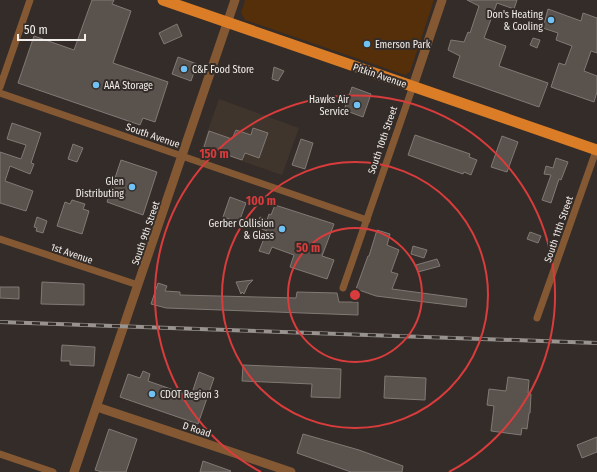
<svg xmlns="http://www.w3.org/2000/svg" width="597" height="472" font-family="'Fira Sans Condensed',sans-serif">
<style>
.built{fill:#40352c}
.green{fill:#552e0a}
.building{fill:#59524d;stroke:#817974}
.lines{fill:none;stroke-linecap:round;stroke-linejoin:round}
.minor{stroke:#855834;stroke-width:7}
.tertiary{stroke:#855834;stroke-width:9}
.primary{stroke:#db7d26;stroke-width:11}
.rail-casing{stroke:#98938f;stroke-width:4}
.rail{stroke:#332c28;stroke-width:2.5;stroke-dasharray:8;stroke-linecap:butt}
.ring{fill:none;stroke:#d93c3c;stroke-width:2}
.poi-dot{fill:#70c1f4;stroke:#332c28;stroke-width:1.5}
.labels{text-anchor:middle;stroke-width:4;stroke-linejoin:round;paint-order:stroke}
.poi-label{font-size:10px;fill:#f2eeeb;stroke:#332c28;text-anchor:end}
.street-label{font-size:10px;fill:#f2eeeb;stroke:#332c28}
.centre{fill:#d93c3c;stroke:#332c28;stroke-width:2}
.ring-label{font-size:12px;text-anchor:middle;font-weight:bold;fill:#d93c3c;stroke:#332c28;stroke-width:4;stroke-linejoin:round;paint-order:stroke}
</style>
<rect width="100%" height="100%" fill="#332c28"/>
<!-- built -->
<path class="built" d="M219 99 299 128 282 175 202 147Z"/>
<!-- green -->
<path class="green" d="M245 0H434L410 72 405 75 245 20 241 13Z"/>
<!-- building -->
<g class="building">
<path d="M92 0H114L112 4 131 11 113 63 168 82 155 122 143 118 140 125 18 83 34 36 74 50Z"/>
<path d="M467 0H517L514 9 497 3 484 38 506 46 499 66 548 83 539 107 453 77 460 56 448 50 451 40 464 42 468 32 470 33 479 6Z"/>
<path d="M548 9 581 21 583 13 597 18V53L591 51 584 71 597 76V92L594 102 551 87 559 63 565 65 572 46 556 40 558 33 543 28Z"/>
<path d="M177 24 182 36 164 44 159 33Z"/>
<path d="M533 38 540 40 537 48 530 45Z"/>
<path d="M178 57 197 64 191 81 172 74Z"/>
<path d="M274 67 284 71 278 81 272 79Z"/>
<path d="M352 87 371 94 363 117 344 110Z"/>
<path d="M12 123 41 133 31 163 34 164 30 174 10 166 5 181 33 191 26 211 0 203V152L21 159 26 145 7 139Z"/>
<path d="M253 128 268 133 259 158 245 153 242 160 204 147 209 131 232 139 236 130 251 135Z"/>
<path d="M415 135 470 154 469 157 477 160 471 175 464 172 463 174 408 155Z"/>
<path d="M502 136 518 142 507 172 491 167Z"/>
<path d="M301 139 313 143 305 169 292 165Z"/>
<path d="M73 144 83 148 77 162 68 159Z"/>
<path d="M556 158 568 162 561 180 559 179 551 203 542 200 551 175 544 174 546 166 553 168Z"/>
<path d="M121 160 157 172 143 215 107 202Z"/>
<path d="M230 197 246 203 239 222 223 217Z"/>
<path d="M72 200 85 204 83 209 89 211 82 234 57 226 65 202 70 204Z"/>
<path d="M275 205 334 224 322 256 334 260 327 279 290 267 294 255 272 247 269 254 259 251 267 231 256 227 260 217 267 220 269 214 271 215Z"/>
<path d="M37 217 47 221 43 233 36 231 37 228 34 227Z"/>
<path d="M377 230 390 234 387 245 399 250 391 272 398 274 392 289 467 299 466 307 376 296 356 289 368 256H369Z"/>
<path d="M530 232 541 236 538 243 527 239Z"/>
<path d="M413 246 427 250 424 258 411 254Z"/>
<path d="M437 259 440 266 418 272 416 265Z"/>
<path d="M253 280 248 285 244 294 242 292 241 294 236 282Z"/>
<path d="M42 282 84 284V305L41 304Z"/>
<path d="M158 283 167 286 165 291 180 292V295L296 298 297 292 337 293 339 302H358V315L166 308 151 304Z"/>
<path d="M0 287H19V299L0 298Z"/>
<path d="M62 345 95 347 94 366 70 365V361H61Z"/>
<path d="M243 365 341 369 340 398 311 397 312 384 242 381Z"/>
<path d="M143 371 150 374 148 381 191 396 199 372 214 378 198 424 120 397 128 374 140 378Z"/>
<path d="M385 376 426 378 425 400 384 398Z"/>
<path d="M508 377 529 380 528 393 531 394 530 413H529L527 429 522 428 521 435 491 431 494 406 487 405 489 389 506 391Z"/>
<path d="M109 429 137 439 126 472H102L95 470Z"/>
<path d="M303 434 359 450 403 466 402 472H351L297 453Z"/>
<path d="M597 437V452L582 458 577 445Z"/>
<path d="M203 461 231 471 230 472H200Z"/>
</g>
<g class="lines">
<!-- minor -->
<g class="minor">
<path d="M0 87 30 0"/>
<path d="M0 93 367 220"/>
<path d="M0 239 138 285"/>
<path d="M343 288 413 86"/>
<path d="M537 318 597 148"/>
<path d="M0 454 53 472"/>
</g>
<!-- tertiary -->
<g class="tertiary">
<path d="M413 86 442 0"/>
<path d="M97 407 291 472"/>
<path d="M74 472 235 0"/>
</g>
<!-- primary -->
<path class="primary" d="M163 0 597 150"/>
<!-- rail casing -->
<g class="rail-casing">
<path id="rail" d="M0 322 597 343"/>
</g>
<!-- rail -->
<use href="#rail" class="rail"/>
</g>
<!-- distance rings -->
<g class="ring">
<circle cx="355" cy="295" r="67"/>
<circle cx="355" cy="295" r="133"/>
<path d="M261 472A200 200 0 1 1 449 472"/>
</g>
<!-- markers -->
<g class="poi-dot">
<circle cx="551" cy="20" r="4"/>
<circle cx="367" cy="44" r="4"/>
<circle cx="184" cy="69" r="4"/>
<circle cx="96" cy="85" r="4"/>
<circle cx="357" cy="105" r="4"/>
<circle cx="132" cy="187" r="4"/>
<circle cx="282" cy="229" r="4"/>
<circle cx="152" cy="394" r="4"/>
</g>
<g class="labels">
<!-- poi labels -->
<g class="poi-label">
<text x="543" y="18">Don's Heating<tspan x="543" dy="12">&amp; Cooling</tspan></text>
<text x="375" y="48" text-anchor="start">Emerson Park</text>
<text x="192" y="73" text-anchor="start">C&amp;F Food Store</text>
<text x="104" y="89" text-anchor="start">AAA Storage</text>
<text x="349" y="103">Hawks Air<tspan x="349" dy="12">Service</tspan></text>
<text x="124" y="185">Glen<tspan x="124" dy="12">Distributing</tspan></text>
<text x="274" y="227">Gerber Collision<tspan x="274" dy="12">&amp; Glass</tspan></text>
<text x="160" y="398" text-anchor="start">CDOT Region 3</text>
</g>
<!-- street labels -->
<g class="street-label">
<text transform="translate(380 75) rotate(19)" y="4">Pitkin Avenue</text>
<text transform="translate(153 135) rotate(19)" y="4">South Avenue</text>
<text transform="translate(382 140) rotate(-71)" y="4">South 10th Street</text>
<text transform="translate(558 229) rotate(-71)" y="4">South 11th Street</text>
<text transform="translate(145 233) rotate(-71)" y="4">South 9th Street</text>
<text transform="translate(72 253) rotate(19)" y="4">1st Avenue</text>
<text transform="translate(197 429) rotate(18)" y="4">D Road</text>
</g>
</g>
<circle cx="355" cy="295" r="6" class="centre"/>
<g class="ring-label">
<text x="214" y="158">150 m</text>
<text x="261" y="205">100 m</text>
<text x="308" y="252">50 m</text>
</g>
<!-- scale -->
<path d="M18 34v6h67v-6" fill="none" stroke="#f2eeeb" stroke-width="2"/>
<text x="24" y="34" font-size="12" fill="#f2eeeb" stroke="#332c28" stroke-width="3" paint-order="stroke">50 m</text>
</svg>
